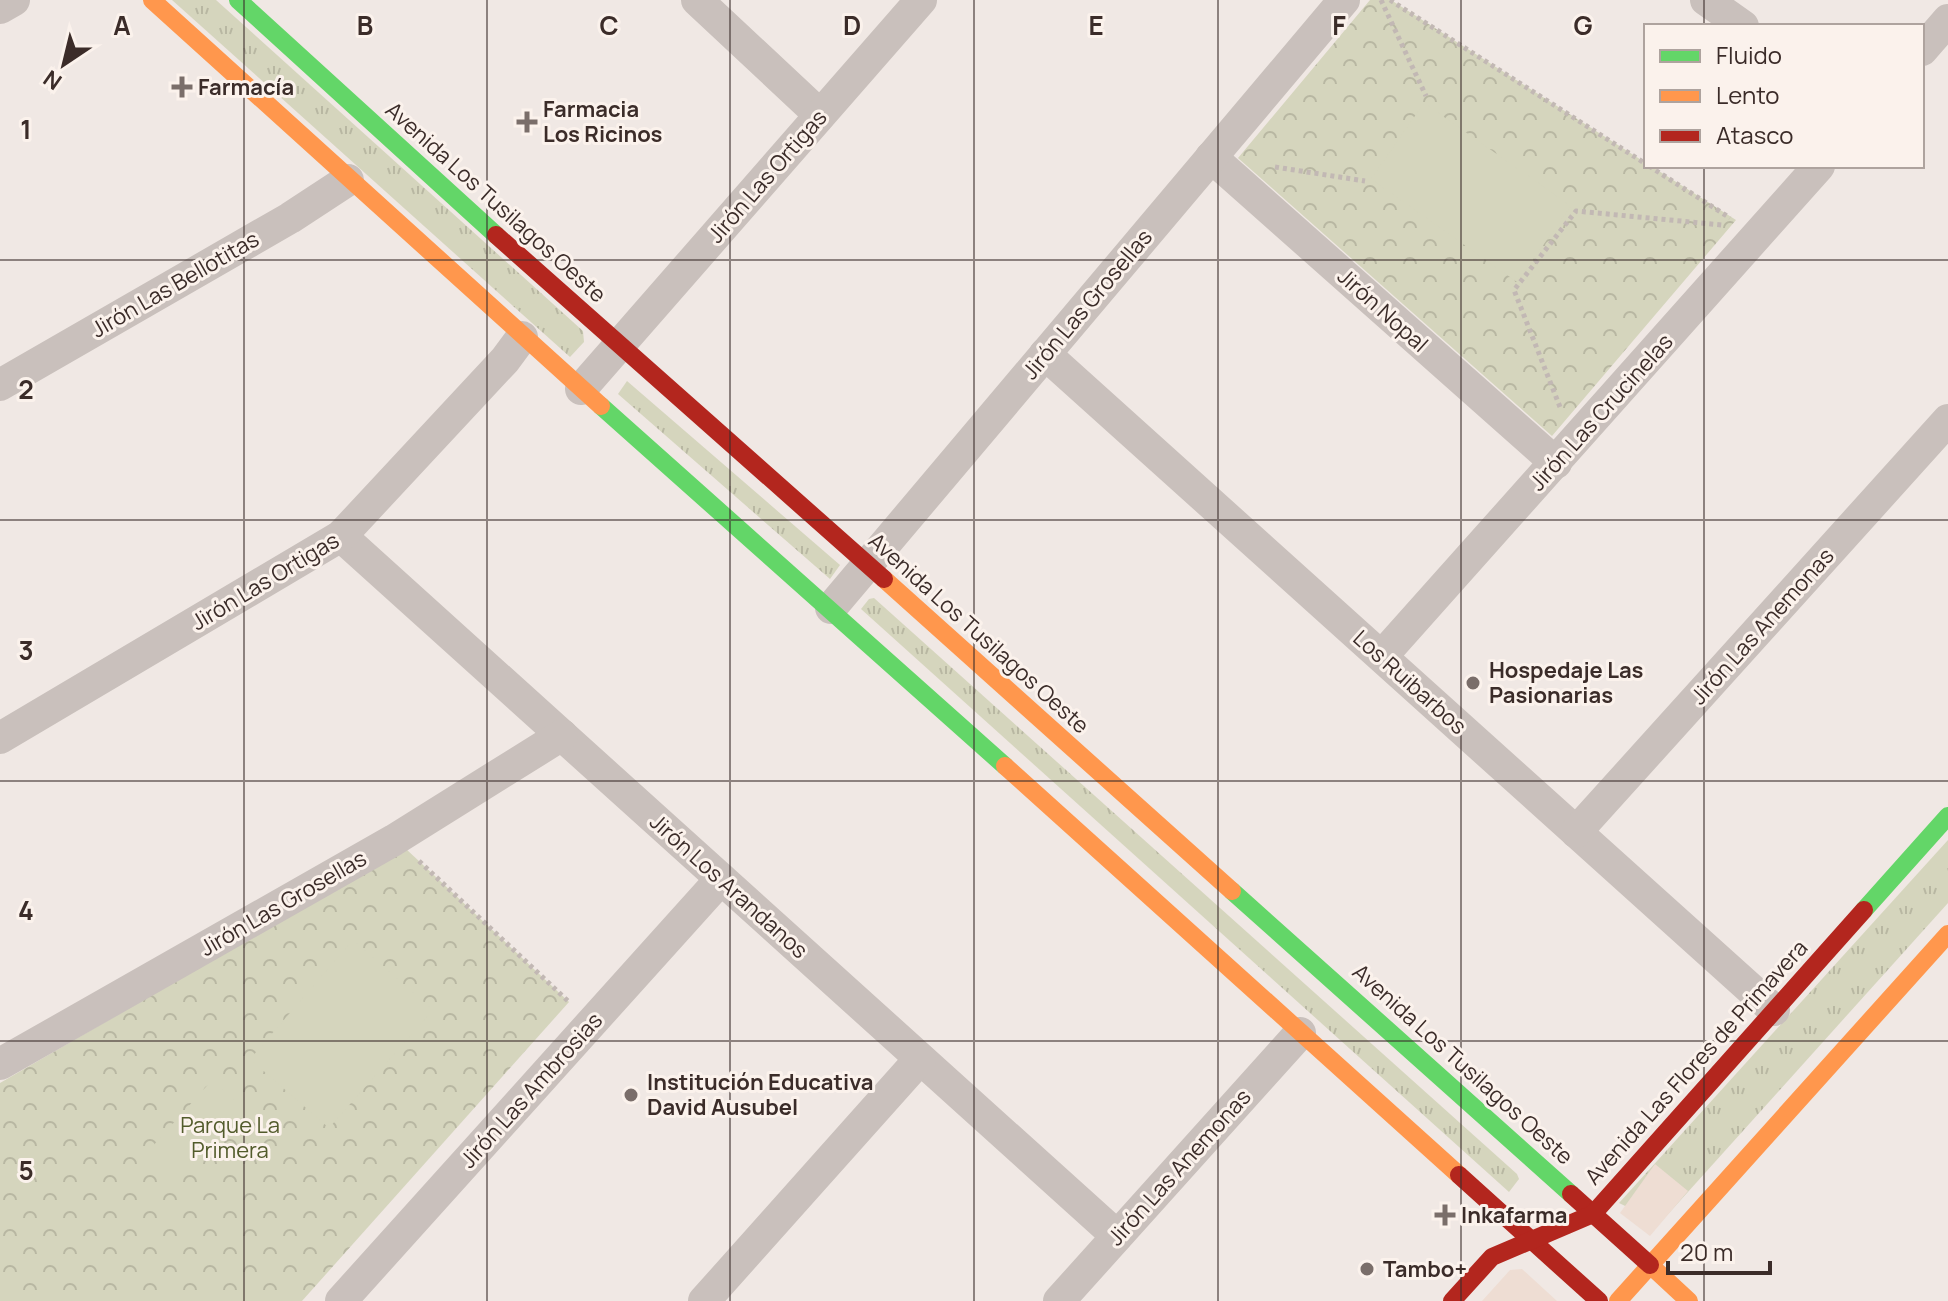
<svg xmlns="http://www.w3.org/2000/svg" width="1948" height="1301" font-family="Manrope,sans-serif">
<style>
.grass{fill:url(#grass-tufts)}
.park{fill:url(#park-crowns)}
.pitch{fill:#d5d5bd}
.plaza{fill:#eeddd3}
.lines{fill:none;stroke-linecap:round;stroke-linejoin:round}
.path{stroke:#c2b8b4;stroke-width:5;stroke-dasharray:4 4;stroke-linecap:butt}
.street{stroke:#c9c0bc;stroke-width:32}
.fast{stroke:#63d668;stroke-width:18}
.slow{stroke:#ff974d;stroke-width:18}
.jam{stroke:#b3261e;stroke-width:18}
.grid{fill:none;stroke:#3b2c29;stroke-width:2;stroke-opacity:0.55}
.poi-dot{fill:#7a6e6a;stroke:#fbf2ec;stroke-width:3}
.labels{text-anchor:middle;stroke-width:6;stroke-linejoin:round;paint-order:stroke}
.poi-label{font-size:22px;font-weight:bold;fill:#3b2c29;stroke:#fbf2ec;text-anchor:start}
.street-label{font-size:22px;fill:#3b2c29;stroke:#fbf2ec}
.park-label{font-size:22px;fill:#525b2b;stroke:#fbf2ec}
.grid-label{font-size:26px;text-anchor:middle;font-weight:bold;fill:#3b2c29;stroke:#fbf2ec;stroke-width:6;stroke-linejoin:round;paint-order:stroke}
</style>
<defs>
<pattern id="grass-tufts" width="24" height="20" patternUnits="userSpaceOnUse" patternTransform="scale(2)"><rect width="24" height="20" fill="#d5d5bd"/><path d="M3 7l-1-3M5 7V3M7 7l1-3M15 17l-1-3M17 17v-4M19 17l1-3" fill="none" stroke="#b8b7a2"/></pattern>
<pattern id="park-crowns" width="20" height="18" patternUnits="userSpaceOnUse" patternTransform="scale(2)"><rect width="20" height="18" fill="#d5d5bd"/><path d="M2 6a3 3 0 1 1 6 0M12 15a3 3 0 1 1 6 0" fill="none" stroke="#b8b7a2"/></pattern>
</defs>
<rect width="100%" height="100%" fill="#f0e8e4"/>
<!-- grass -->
<g class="grass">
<path d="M172 0H216L583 331 584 342 570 357Z"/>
<path d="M627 381 840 565 830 579 618 394Z"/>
<path d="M874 598 1517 1174 1519 1179 1509 1192 861 609 869 599Z"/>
<path d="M1948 840V903L1660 1223 1619 1203Z"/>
</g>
<!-- park -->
<g class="park">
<path d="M1370 0H1391L1646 163V166H1651L1736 220 1552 436 1238 158Z"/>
<path d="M405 848 569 1002 302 1301H0V1083Z"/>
</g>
<!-- pitch -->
<g class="pitch">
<path d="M1424 103 1571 206 1517 282 1371 179Z"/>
<path d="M353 940 433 1010 329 1128 250 1059Z"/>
<path d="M212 1080 244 1109 174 1186 143 1157Z"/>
</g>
<!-- plaza -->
<g class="plaza">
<path d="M1655 1164 1688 1191 1650 1236 1620 1213Z"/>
<path d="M1522 1269 1557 1301H1482L1510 1270Z"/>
</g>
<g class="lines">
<!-- path -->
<g class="path">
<path d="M1381 0 1426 96"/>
<path d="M1390 0 1646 164"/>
<path d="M1649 166 1730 218"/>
<path d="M1275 167 1365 181"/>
<path d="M1560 407 1514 290 1576 211 1722 225"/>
<path d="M419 861 569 1002"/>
</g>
<!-- street -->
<g class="street">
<path d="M697 0 820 115"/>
<path d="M1706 0 1743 26"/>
<path d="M0 8 14 0"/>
<path d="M1922 50 1948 20"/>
<path d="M1211 157 1556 463"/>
<path d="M1045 354 1774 1010"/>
<path d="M0 385 290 218 348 180"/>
<path d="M581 389 921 0"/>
<path d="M341 536 1117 1236"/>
<path d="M831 608 1344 0"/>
<path d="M1382 656 1819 166"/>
<path d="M0 738 341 536 505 360 522 337"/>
<path d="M1576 832 1948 420"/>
<path d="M0 1064 394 840 562 735"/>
<path d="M341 1301 721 879"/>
<path d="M704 1301 920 1059"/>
<path d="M1059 1301 1300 1033"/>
</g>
<!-- fast -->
<g class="fast">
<path d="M238 0 496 235"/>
<path d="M601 406 1005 766"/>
<path d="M1232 891 1571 1194"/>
<path d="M1864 910 1948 816"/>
</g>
<!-- slow -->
<g class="slow">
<path d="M152 0 601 406"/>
<path d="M884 579 1232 891"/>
<path d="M1005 766 1459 1175"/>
<path d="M1650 1265 1689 1301"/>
<path d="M1618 1301 1948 934"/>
</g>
<!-- jam -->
<g class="jam">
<path d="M496 235 884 579"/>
<path d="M1459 1175 1599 1301"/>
<path d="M1571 1194 1650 1265"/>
<path d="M1452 1301 1492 1257 1593 1214 1864 910"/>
</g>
</g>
<!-- grid -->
<path class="grid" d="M244 0V1301M487 0V1301M730 0V1301M974 0V1301M1218 0V1301M1461 0V1301M1704 0V26M1704 166V1301M0 260H1948M0 520H1948M0 781H1948M0 1041H1948"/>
<!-- markers -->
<g class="poi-dot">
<path d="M178 75h8v8h8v8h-8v8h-8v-8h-8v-8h8z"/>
<path d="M523 110h8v8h8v8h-8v8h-8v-8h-8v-8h8z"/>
<circle cx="1473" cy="683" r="8"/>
<circle cx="631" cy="1095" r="8"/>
<path d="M1441 1203h8v8h8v8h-8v8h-8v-8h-8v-8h8z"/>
<circle cx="1367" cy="1269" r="8"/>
</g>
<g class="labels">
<!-- poi labels -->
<g class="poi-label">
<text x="198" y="95">Farmacía</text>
<text x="543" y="117">Farmacia<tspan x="543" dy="25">Los Ricinos</tspan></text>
<text x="1489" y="678">Hospedaje Las<tspan x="1489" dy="25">Pasionarias</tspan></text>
<text x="647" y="1090">Institución Educativa<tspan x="647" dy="25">David Ausubel</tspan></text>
<text x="1461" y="1223">Inkafarma</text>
<text x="1383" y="1277">Tambo+</text>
</g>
<!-- street labels -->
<g class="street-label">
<text transform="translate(767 176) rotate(-49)" y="8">Jirón Las Ortigas</text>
<text transform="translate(496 202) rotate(42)" y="8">Avenida Los Tusilagos Oeste</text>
<text transform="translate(175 284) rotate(-30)" y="8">Jirón Las Bellotitas</text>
<text transform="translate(1087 304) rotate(-50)" y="8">Jirón Las Grosellas</text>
<text transform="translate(1383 310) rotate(42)" y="8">Jirón Nopal</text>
<text transform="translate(1601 412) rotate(-48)" y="8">Jirón Las Crucinelas</text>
<text transform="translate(265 581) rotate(-31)" y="8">Jirón Las Ortigas</text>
<text transform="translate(1762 626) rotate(-48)" y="8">Jirón Las Anemonas</text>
<text transform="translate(979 633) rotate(42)" y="8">Avenida Los Tusilagos Oeste</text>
<text transform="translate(1410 682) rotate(42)" y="8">Los Ruibarbos</text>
<text transform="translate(729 886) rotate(42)" y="8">Jirón Los Arandanos</text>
<text transform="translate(283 903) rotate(-30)" y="8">Jirón Las Grosellas</text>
<text transform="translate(1696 1062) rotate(-48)" y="8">Avenida Las Flores de Primavera</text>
<text transform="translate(1463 1064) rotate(42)" y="8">Avenida Los Tusilagos Oeste</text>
<text transform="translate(531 1090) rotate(-48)" y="8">Jirón Las Ambrosias</text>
<text transform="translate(1179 1167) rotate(-48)" y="8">Jirón Las Anemonas</text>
</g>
<!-- park labels -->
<g class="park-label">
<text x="230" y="1133">Parque La<tspan x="230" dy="25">Primera</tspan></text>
</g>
</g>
<g class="grid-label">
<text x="122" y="35">A</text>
<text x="365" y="35">B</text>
<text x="609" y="35">C</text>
<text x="852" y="35">D</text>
<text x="1096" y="35">E</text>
<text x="1339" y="35">F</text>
<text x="1583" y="35">G</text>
<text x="26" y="139">1</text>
<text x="26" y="399">2</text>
<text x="26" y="660">3</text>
<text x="26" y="920">4</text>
<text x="26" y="1180">5</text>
</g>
<!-- legend -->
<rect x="1644" y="24" width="280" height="144" fill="#fbf2ec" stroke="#aea39e" stroke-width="2"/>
<rect x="1660" y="50" width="40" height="12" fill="#63d668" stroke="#aea39e" stroke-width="2"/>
<text x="1716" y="64" font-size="24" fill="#3b2c29">Fluido</text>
<rect x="1660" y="90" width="40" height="12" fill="#ff974d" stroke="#aea39e" stroke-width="2"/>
<text x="1716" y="104" font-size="24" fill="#3b2c29">Lento</text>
<rect x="1660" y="130" width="40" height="12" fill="#b3261e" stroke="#aea39e" stroke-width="2"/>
<text x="1716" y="144" font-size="24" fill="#3b2c29">Atasco</text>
<!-- north arrow -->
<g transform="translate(64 64) rotate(215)" stroke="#fbf2ec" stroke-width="6" paint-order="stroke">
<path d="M0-6L14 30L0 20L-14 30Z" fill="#3b2c29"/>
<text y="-12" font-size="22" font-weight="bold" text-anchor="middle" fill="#3b2c29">N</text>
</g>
<!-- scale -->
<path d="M1668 1261v12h102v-12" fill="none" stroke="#3b2c29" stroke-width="4"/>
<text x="1680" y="1261" font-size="24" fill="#3b2c29" stroke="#fbf2ec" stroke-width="6" paint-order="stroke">20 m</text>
</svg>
